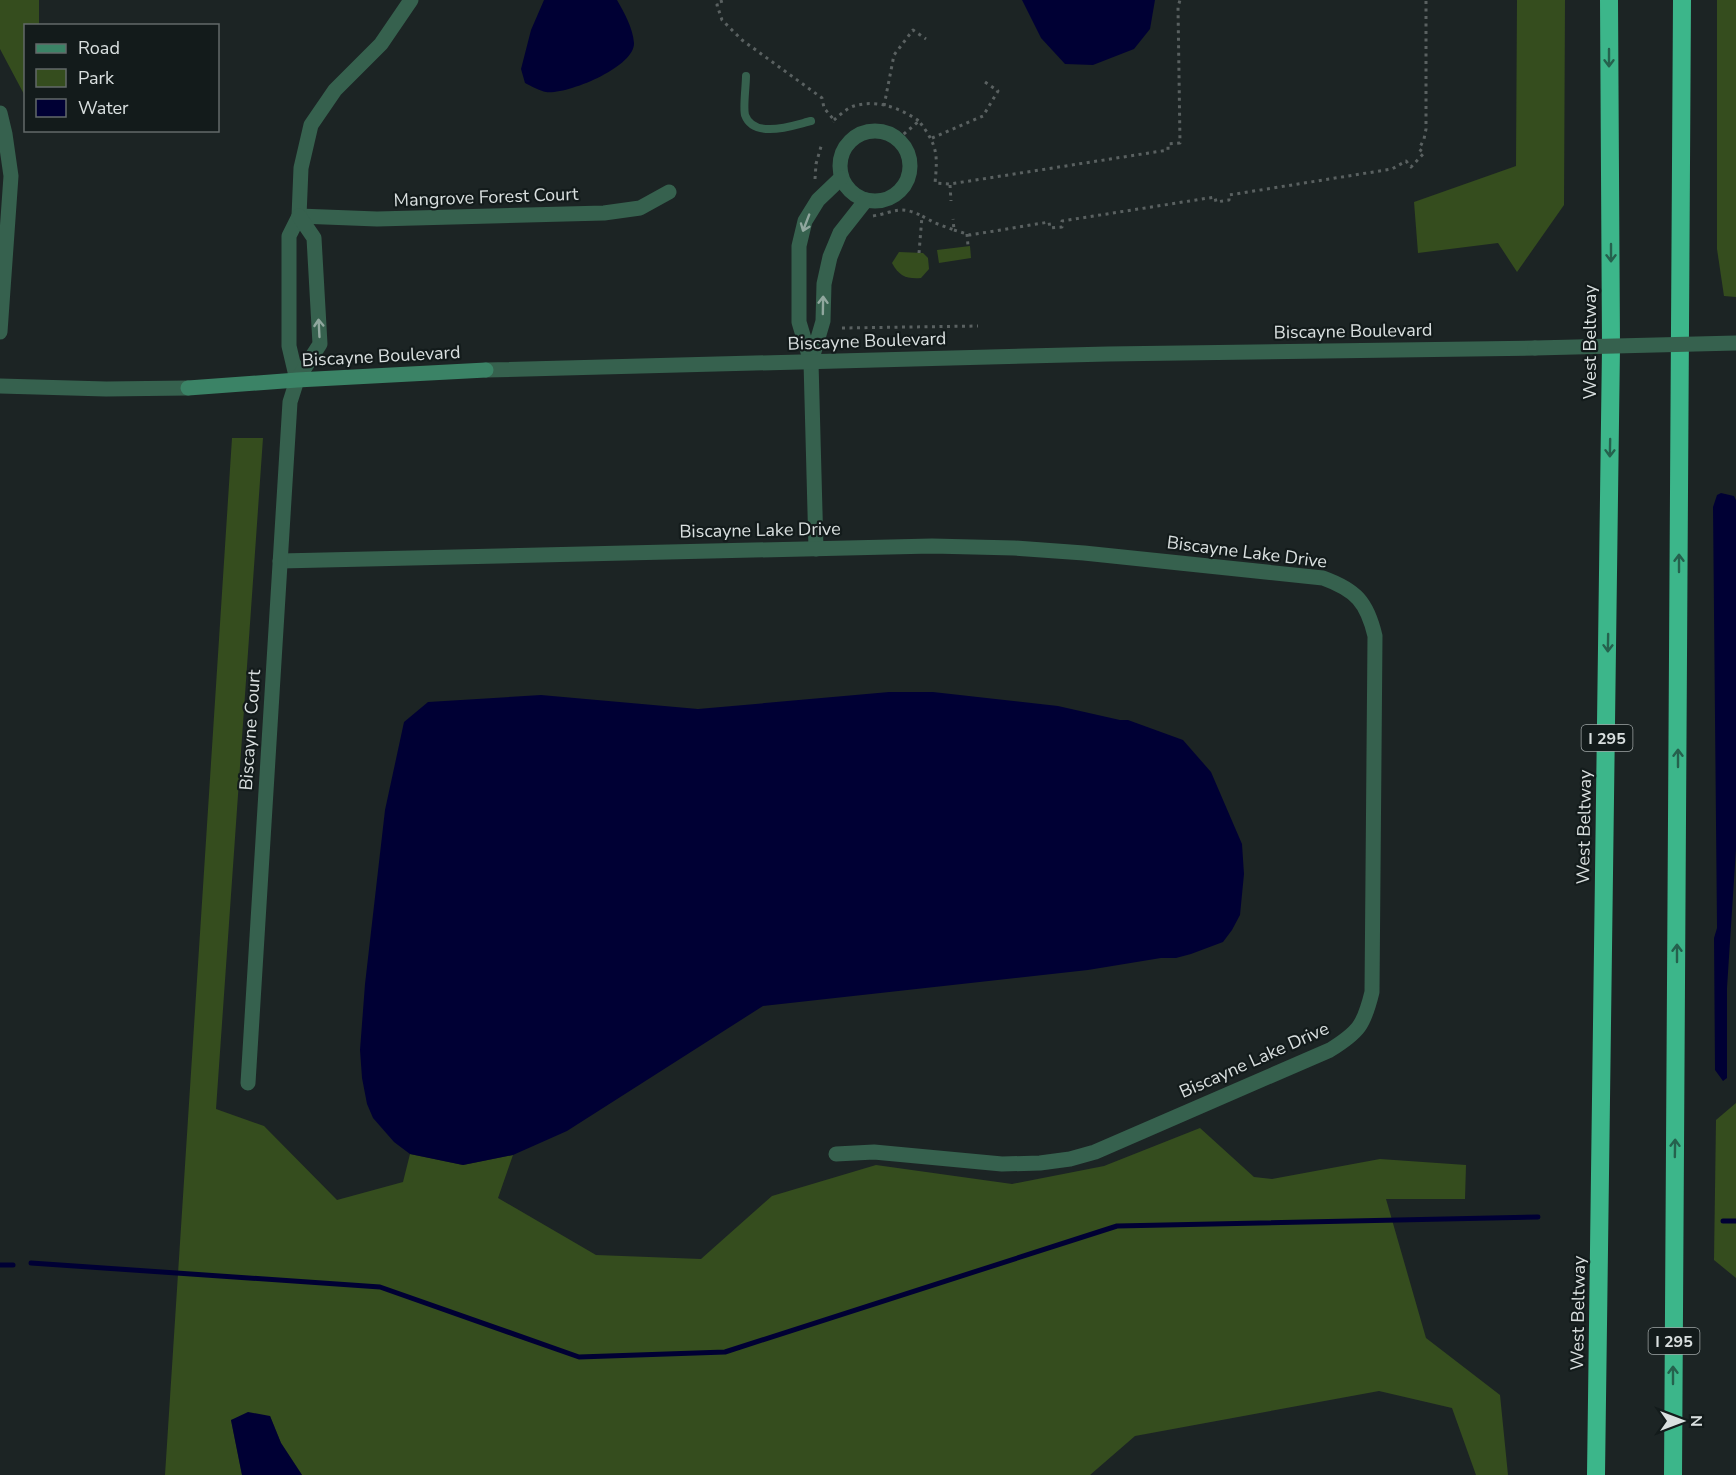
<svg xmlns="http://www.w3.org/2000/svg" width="1736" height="1475" font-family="'Nunito Sans',sans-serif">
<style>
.green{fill:#354d1e}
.water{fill:#000034}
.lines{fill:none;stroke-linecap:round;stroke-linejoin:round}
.stream{stroke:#000034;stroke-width:5}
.path{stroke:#5a6161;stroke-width:3;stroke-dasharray:3 4.5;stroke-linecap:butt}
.service{stroke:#36614e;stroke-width:8}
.minor{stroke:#36614e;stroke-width:15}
.tertiary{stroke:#36614e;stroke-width:15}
.secondary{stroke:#3b8366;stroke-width:15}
.motorway{stroke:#3cb68a;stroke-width:18}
.tertiary-bridge{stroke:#36614e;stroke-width:15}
.oneway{stroke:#25614d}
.oneway2{stroke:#90a79e}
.labels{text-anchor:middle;stroke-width:4.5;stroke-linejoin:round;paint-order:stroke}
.shield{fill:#131b1b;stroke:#9ea5a5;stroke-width:1.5}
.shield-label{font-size:16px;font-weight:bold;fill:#dae0e0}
.street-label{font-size:18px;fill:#dae0e0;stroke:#131b1b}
</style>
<rect width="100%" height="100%" fill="#1c2424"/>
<!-- green -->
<g class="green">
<path d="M0 0H39V25L26 26 25 96 0 49Z"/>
<path d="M1517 0H1565L1564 205 1517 272 1498 243 1418 253 1414 202 1516 166Z"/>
<path d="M1717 0H1736V297L1724 296 1717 249Z"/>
<path d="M970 246 971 258 939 263 937 250Z"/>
<path d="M899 252 923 253 928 258 929 269 921 278C906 279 899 276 892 263Z"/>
<path d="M232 438H263L216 1109 264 1126 337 1200 403 1182 410 1154 463 1165 513 1155 498 1198 596 1255 701 1259 772 1196 876 1165 1012 1184 1104 1166 1200 1128 1254 1177 1272 1179 1380 1159 1466 1165 1465 1199H1386L1426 1338 1500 1395 1508 1475H1476L1452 1408 1379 1391 1135 1436 1090 1475H302L281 1443 270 1416 231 1420 242 1475H165Z"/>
<path d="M1736 1103V1278L1714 1260 1716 1120Z"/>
</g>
<!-- water -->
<g class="water">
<path d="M544 0H617C624 12 633 28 634 43 635 67 567 95 546 92 540 91 531 86 525 83L521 69 531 30Z"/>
<path d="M1022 0H1155L1150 29 1134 49 1093 65 1065 64 1041 38Z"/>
<path d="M1721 493 1734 496 1736 500V849L1727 988V1078L1723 1081 1715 1070 1714 938 1717 928 1713 507 1717 495Z"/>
<path d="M889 692H933L1058 706 1120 720H1128L1183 740 1211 772 1242 844 1244 874 1240 915 1232 930 1223 942 1191 954 1176 958H1161L1088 970 763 1006 567 1131 513 1155 463 1165 410 1154 394 1142 373 1118 367 1104 362 1078 360 1050 365 984 385 810 404 722 428 702 541 695 698 709Z"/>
<path d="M248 1412 270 1416 281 1443 302 1475H242L231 1420Z"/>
</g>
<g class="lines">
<!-- stream -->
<g class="stream">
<path d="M1723 1221H1736"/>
<path d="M31 1263 380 1287 579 1357 725 1352 1117 1226 1538 1217"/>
<path d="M0 1265H13"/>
</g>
<!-- path -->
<g class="path">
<path d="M721 0 722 4 717 5 722 20 742 40 822 98 824 108 834 120 833 122"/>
<path d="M884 106 894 55 913 30 926 39"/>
<path d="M834 120C840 115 847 108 854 106 877 99 900 108 919 121"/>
<path d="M932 138 983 116 998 91 985 82"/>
<path d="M898 139 919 121C937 145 938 153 935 183L950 184 1168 150V144L1180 143 1178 7 1180 0"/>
<path d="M815 179 816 164 822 143"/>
<path d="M950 185 951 201"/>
<path d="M873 216C895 212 900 205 922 216"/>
<path d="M954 230 970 235 1049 222 1050 228 1062 227V221L1215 197 1216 202 1229 200V195L1392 169 1406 161 1411 167 1424 153 1419 149 1424 139 1426 129V0"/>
<path d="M967 234 968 246"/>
<path d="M919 253 922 216 935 223 954 230 953 219"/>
<path d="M842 328 978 326"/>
</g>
<!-- service -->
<path class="service" d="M746 76C746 86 743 107 745 115 754 140 794 125 811 121"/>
<!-- minor -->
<g class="minor">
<path d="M0 113 5 134 11 176 0 332"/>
<circle cx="875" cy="166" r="35"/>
<path d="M299 216 377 219 604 213 640 208 669 192"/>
<path d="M811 362 823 321 824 284 830 257 840 233 866 200"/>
<path d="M297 380 289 346V236L299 216 301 168 311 125 335 90 381 44 411 0"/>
<path d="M816 549 811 362 799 322V246L805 221 818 200 841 178"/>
<path d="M280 561 932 546 1014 548 1084 553 1323 578C1356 590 1367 602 1375 636L1372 992C1364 1025 1359 1032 1330 1050L1095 1152 1070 1159 1040 1163 1002 1164 874 1152 836 1154"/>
<path d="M248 1083 290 402 297 380 320 344 314 238 299 216"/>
</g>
<!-- tertiary -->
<g class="tertiary">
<path d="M486 370 1108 354 1535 348"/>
<path d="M0 386 106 389 188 388"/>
</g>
<!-- secondary -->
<path class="secondary" d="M188 388 297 380 486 370"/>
<!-- motorway -->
<g class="motorway">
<path d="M1596 1475 1611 347 1609 0"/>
<path d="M1673 1475 1682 0"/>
</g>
<!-- tertiary-bridge -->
<path class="tertiary-bridge" d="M1535 348 1736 343"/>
</g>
<!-- one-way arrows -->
<defs><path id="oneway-shaft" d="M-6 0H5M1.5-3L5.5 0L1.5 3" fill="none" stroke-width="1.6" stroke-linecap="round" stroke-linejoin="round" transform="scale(1.5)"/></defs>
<g class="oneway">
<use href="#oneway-shaft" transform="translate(1609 58) rotate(90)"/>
<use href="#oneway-shaft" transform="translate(1611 253) rotate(90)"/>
<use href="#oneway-shaft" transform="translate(1610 448) rotate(91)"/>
<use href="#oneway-shaft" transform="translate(1679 563) rotate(-90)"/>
<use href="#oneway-shaft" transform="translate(1608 643) rotate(91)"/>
<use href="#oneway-shaft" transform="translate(1678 758) rotate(-90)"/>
<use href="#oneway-shaft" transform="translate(1677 953) rotate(-90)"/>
<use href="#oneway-shaft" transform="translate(1675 1148) rotate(-89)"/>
<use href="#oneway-shaft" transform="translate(1673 1375) rotate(-90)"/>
</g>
<g class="oneway2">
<use href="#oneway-shaft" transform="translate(806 223) rotate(111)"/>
<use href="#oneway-shaft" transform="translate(823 305) rotate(-89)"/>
<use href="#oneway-shaft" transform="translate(319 328) rotate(-93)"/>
</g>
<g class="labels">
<!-- shield labels -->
<g class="shield">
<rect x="1581.5" y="725" width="51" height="26" rx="4.5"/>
<rect x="1648.5" y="1328" width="51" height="26" rx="4.5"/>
</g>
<g class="shield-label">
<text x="1607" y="744">I 295</text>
<text x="1674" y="1347">I 295</text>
</g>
<!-- street labels -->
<g class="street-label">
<text transform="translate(486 197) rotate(-2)" y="6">Mangrove Forest Court</text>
<text transform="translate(1353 331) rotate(-1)" y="6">Biscayne Boulevard</text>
<text transform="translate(867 341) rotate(-2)" y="6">Biscayne Boulevard</text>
<text transform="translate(1590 342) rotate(-90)" y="6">West Beltway</text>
<text transform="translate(381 356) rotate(-3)" y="6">Biscayne Boulevard</text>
<text transform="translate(760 530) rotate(-1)" y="6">Biscayne Lake Drive</text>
<text transform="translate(1247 552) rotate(7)" y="6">Biscayne Lake Drive</text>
<text transform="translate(250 730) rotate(-86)" y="6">Biscayne Court</text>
<text transform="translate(1584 827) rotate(-89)" y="6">West Beltway</text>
<text transform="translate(1254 1060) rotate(-24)" y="6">Biscayne Lake Drive</text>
<text transform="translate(1578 1313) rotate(-89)" y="6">West Beltway</text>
</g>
</g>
<!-- legend -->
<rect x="24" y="24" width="195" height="108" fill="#131b1b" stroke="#636a6a" stroke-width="1.5"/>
<rect x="36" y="44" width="30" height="9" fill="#3b8366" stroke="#636a6a" stroke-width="1.5"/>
<text x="78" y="54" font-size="18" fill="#dae0e0">Road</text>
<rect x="36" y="69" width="30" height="18" fill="#354d1e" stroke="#636a6a" stroke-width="1.5"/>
<text x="78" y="84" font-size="18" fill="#dae0e0">Park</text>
<rect x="36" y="99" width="30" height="18" fill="#000034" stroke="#636a6a" stroke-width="1.5"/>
<text x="78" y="114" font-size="18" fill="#dae0e0">Water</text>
<!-- north arrow -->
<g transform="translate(1682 1421) rotate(90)" stroke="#131b1b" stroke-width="4.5" paint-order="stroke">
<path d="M0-4.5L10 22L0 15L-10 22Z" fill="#dae0e0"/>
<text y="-9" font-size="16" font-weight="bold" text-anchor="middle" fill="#dae0e0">N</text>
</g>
</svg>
